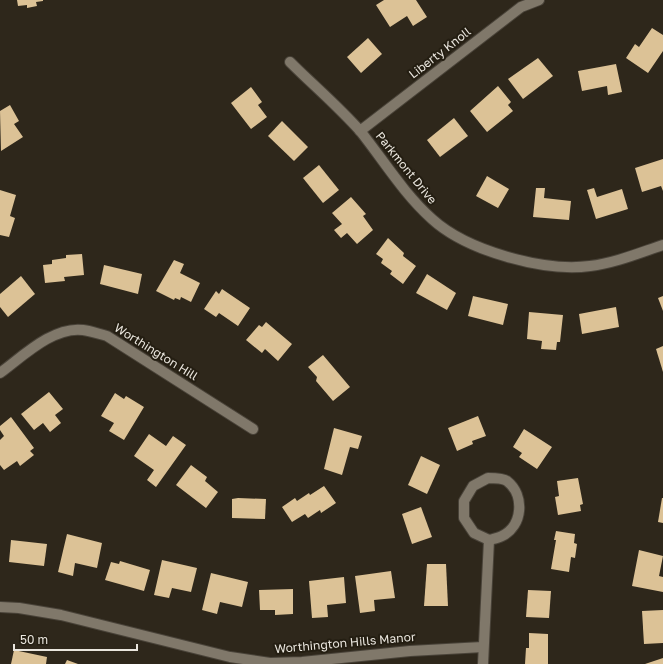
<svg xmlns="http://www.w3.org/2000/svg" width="663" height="664" font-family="'Golos Text',sans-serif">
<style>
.building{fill:#dcc296}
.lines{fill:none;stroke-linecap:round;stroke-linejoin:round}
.street-casing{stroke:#494339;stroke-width:12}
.street{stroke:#80786a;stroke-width:10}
.labels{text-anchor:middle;stroke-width:4;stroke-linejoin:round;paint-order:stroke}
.street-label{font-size:12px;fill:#eae6de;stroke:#241e12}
</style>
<rect width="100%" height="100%" fill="#2e271b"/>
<!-- building -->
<g class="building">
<path d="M17 0H43V1L36 2 37 6 27 8V5L18 6Z"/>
<path d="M384 0H416L427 17 413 26 407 16 390 27 376 5Z"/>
<path d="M652 28 663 35V51L648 73 626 58 635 44 639 47Z"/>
<path d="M368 38 382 54 361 73 347 57Z"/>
<path d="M538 58 553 76 523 99 508 79Z"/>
<path d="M616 64 622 92 608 95 607 86 582 91 578 71Z"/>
<path d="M498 86 511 102 508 105 513 111 487 132 470 111Z"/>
<path d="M251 87 262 102 258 105 267 117 251 129 231 103Z"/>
<path d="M10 105 19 121 14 124 23 137 1 151 0 111Z"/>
<path d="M454 118 468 136 440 157 427 140Z"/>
<path d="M282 121 308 147 294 161 268 136Z"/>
<path d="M663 159V191L661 186 642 192 635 168Z"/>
<path d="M319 165 339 190 323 203 303 178Z"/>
<path d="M487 176 509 189 498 208 476 196Z"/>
<path d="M536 188H545L544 198 571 201 569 220 533 217Z"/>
<path d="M594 188 597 197 622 189 628 209 596 219 587 190Z"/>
<path d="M0 190 16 195 10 216 15 218 9 237 0 235Z"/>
<path d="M351 197 366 214 363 216 373 230 357 244 347 233 341 238 334 230 342 224 332 213Z"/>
<path d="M388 238 404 253 403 256 416 266 403 284 390 274 392 271 381 263 383 259 376 254Z"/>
<path d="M82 254 84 275 64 277 65 281 45 283 43 265 52 264V260L66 258V255Z"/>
<path d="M174 260 184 264 180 273 200 283 191 302 181 297 180 300 175 298 174 300 156 291Z"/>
<path d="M104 265 142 274 138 294 100 284Z"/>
<path d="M427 274 456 293 447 310 416 293Z"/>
<path d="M21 276 35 294 8 317 0 307V294Z"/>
<path d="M222 289 250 308 238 326 219 313 216 317 204 309 216 291 219 294Z"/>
<path d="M473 296 508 304 503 325 468 316Z"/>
<path d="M663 296V311L658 298Z"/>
<path d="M616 307 619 327 582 334 579 314Z"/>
<path d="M529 312 563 315 560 342H557L556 350 541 349 542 341 527 339Z"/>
<path d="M266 322 292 344 278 361 265 349 262 353 246 340 259 325 262 327Z"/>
<path d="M663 346V372L656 349Z"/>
<path d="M323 355 350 387 333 401 316 381 317 377 308 367Z"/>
<path d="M49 392 63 409 55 415 61 423 50 432 43 423 34 430 21 414Z"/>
<path d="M115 393 124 399 126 396 144 407 124 440 109 431 114 423 101 416Z"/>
<path d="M478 416 486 436 472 441 473 444 457 451 448 428Z"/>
<path d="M11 417 34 448 30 451 34 455 20 466 17 461 4 470 0 465V440L4 436 0 430V426Z"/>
<path d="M334 428 362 436 358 449 350 447 342 475 324 469Z"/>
<path d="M524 429 552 447 537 469 519 457 522 453 513 447Z"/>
<path d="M149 434 166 446 173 436 186 445 156 487 147 480 154 470 134 456Z"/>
<path d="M421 456 440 465 427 494 408 485Z"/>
<path d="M191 465 207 477 205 481 218 492 206 508 176 485Z"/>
<path d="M578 478 583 504 580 505 581 511 558 515 555 497 559 496 557 481Z"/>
<path d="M324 486 336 503 321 513 320 510 308 518 305 514 292 522 282 507 295 498 297 501 309 493 310 495Z"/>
<path d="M238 498 266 499 265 519 232 518V499Z"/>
<path d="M662 498H663V523L658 522Z"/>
<path d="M421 507 432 537 412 544 402 514Z"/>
<path d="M556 531 575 534 574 543 577 544 575 558 571 557 569 572 551 569 556 540H554Z"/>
<path d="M67 534 102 543 97 568 75 563 73 576 58 572Z"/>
<path d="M11 540 47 544 44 566 9 562Z"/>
<path d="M639 550 663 556 659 576 663 577V592L632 586Z"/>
<path d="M162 560 197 568 191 592 172 588 169 598 154 595Z"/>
<path d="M120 561 150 570 144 591 105 580 111 562 119 564Z"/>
<path d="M427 564H446L448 606H424Z"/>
<path d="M391 571 395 598 374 600 375 611 360 613 355 576Z"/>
<path d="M211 573 248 582 242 607 220 602 217 614 202 610Z"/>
<path d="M344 577 346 603 327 605 328 617 312 618 309 581Z"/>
<path d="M293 589V614L275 615V610H260L259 590Z"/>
<path d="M528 590 551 591 549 618 526 617Z"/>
<path d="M663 610V643L644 644 642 611Z"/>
<path d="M529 633 548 634V664H525L526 648H529Z"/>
<path d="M14 650 47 657 46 664H11Z"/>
<path d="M663 658V664H645Z"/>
<path d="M67 660 78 664H65Z"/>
</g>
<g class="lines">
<!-- street casing -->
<g class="street-casing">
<g id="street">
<path d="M290 62C313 85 339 107 361 132 384 161 404 194 432 219 467 251 544 272 590 266 615 263 639 253 663 245"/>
<path d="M360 131 521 7 539 0"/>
<path d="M0 373C22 357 53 326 83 330 91 331 99 334 107 336L253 429"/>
<path d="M488 478C494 478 503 478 507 481 525 495 523 526 502 536 498 538 493 539 489 540L474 533 464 518V501L473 486Z"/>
<path d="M0 607 19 608 61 615 230 657 270 663 302 662 410 651 483 647"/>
<path d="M483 664 489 540"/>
</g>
</g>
<!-- street -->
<use href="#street" class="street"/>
</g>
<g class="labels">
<!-- street labels -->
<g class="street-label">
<text transform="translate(440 53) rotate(-38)" y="4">Liberty Knoll</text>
<text transform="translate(406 168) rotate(51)" y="4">Parkmont Drive</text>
<text transform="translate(156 352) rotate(32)" y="4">Worthington Hill</text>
<text transform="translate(345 643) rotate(-5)" y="4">Worthington Hills Manor</text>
</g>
</g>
<!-- scale -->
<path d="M14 644v6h123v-6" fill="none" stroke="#eae6de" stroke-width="2"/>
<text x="20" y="644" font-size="12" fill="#eae6de" stroke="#241e12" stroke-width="3" paint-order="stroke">50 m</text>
</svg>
